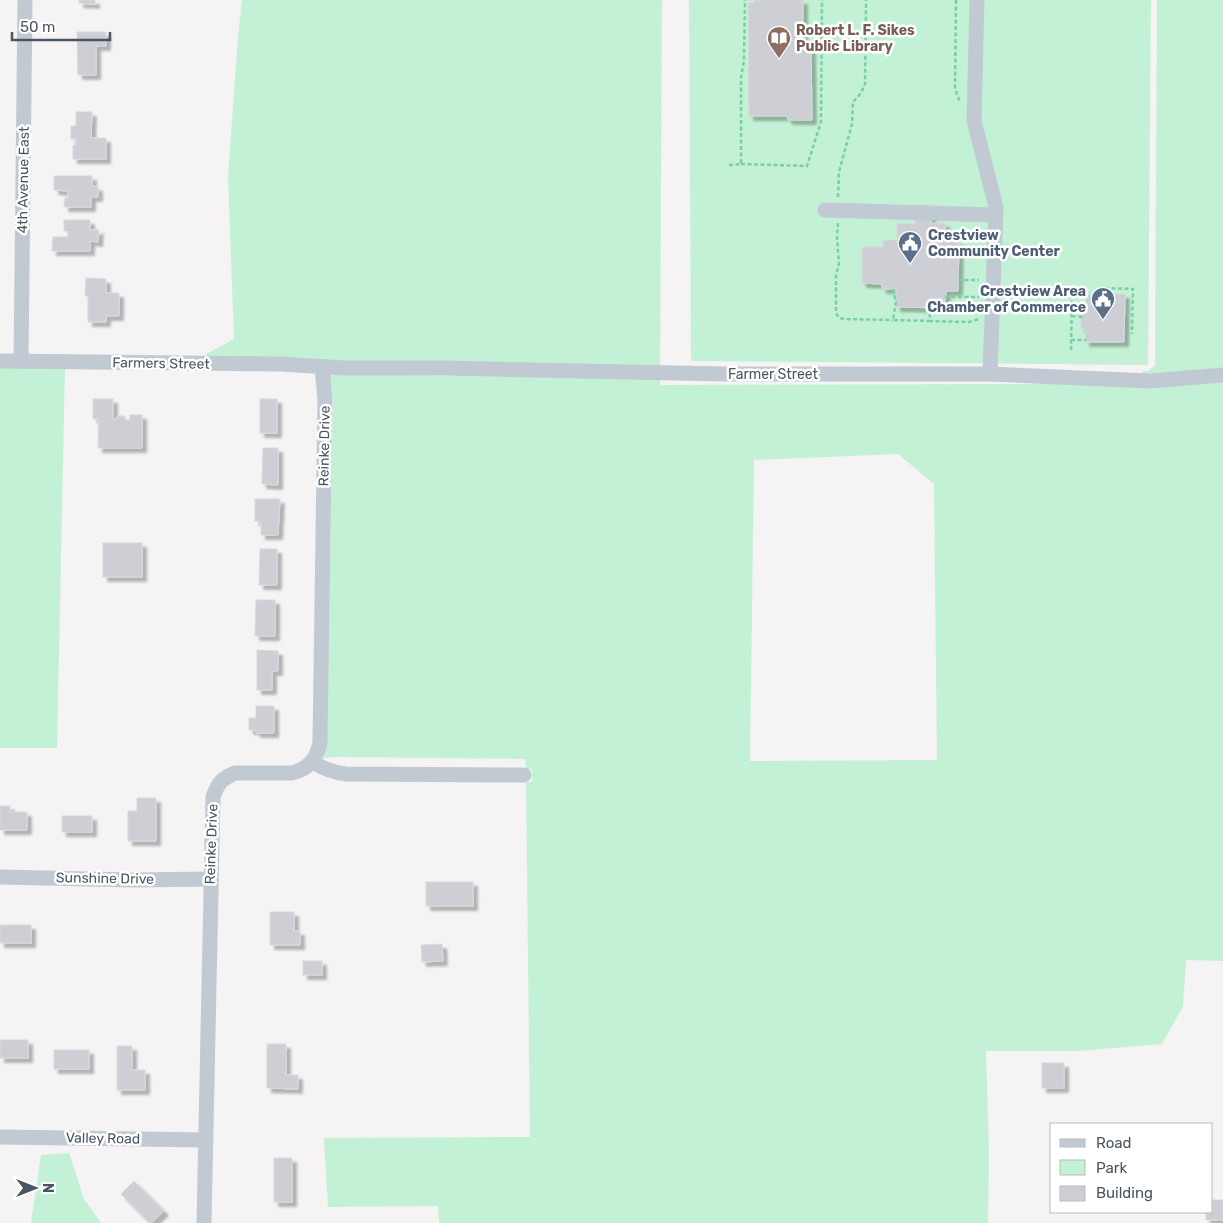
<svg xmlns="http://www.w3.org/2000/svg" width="1223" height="1223" font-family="Rubik,sans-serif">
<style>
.green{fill:#c3f1d5;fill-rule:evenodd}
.building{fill:#cdcfd5;stroke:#d7d9de;filter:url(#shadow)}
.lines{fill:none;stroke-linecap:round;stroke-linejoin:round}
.path{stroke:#7ad0a6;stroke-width:2.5;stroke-dasharray:4 2.5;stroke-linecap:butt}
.minor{stroke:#c1cad2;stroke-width:15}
.labels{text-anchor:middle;stroke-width:5;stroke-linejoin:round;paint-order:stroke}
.education-label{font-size:14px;font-weight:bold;fill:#785e54;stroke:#fff;text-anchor:start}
.street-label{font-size:14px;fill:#4a5661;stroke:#fff}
.service-label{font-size:14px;font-weight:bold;fill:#4e5e75;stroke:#fff;text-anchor:start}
</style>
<defs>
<filter id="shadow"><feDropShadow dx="4.5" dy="4.5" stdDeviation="1" flood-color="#0004"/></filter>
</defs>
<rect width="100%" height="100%" fill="#f5f3f3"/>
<!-- green -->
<g class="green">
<path d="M242 0H662L660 366 344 362 207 357 206 354 234 339 228 176 238 37Z"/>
<path d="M689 0H1151L1148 365 691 361Z"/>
<path d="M1157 0H1223V368L1142 374 1143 371H1148L1155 365Z"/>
<path d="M0 367 65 368 57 748H0Z"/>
<path d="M330 374 660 379V385L1061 384 1223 381V961L1186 960 1183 1006 1162 1044 1078 1051H986L989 1152 988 1223H439L438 1206 328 1207 324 1138 530 1137 526 782H532V769H526L525 759 337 757 323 758 327 743 333 399ZM898 454 934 484 937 760 750 761 754 460Z"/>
<path d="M69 1153 84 1199 101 1223H31L41 1155Z"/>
</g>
<!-- building -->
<g class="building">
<path d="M79 0H95V4L79 3Z"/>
<path d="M754 0H803V48H811L812 120H788L787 116H749L748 3H754Z"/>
<path d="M77 32H106V46H96V75H78Z"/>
<path d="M76 112H92L91 138H106V159H73V145H76V139H71V126H76Z"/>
<path d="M54 176H92V186L98 187V197H91V207H64L65 198H68V191L54 190Z"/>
<path d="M915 205H931V223H945V241H959L958 291H946L945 308 896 307V289H882V284L862 283V247H883V240H897V223L915 224Z"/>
<path d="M64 220H90V230H99L98 242 90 241V251H52L53 237H68V231H64Z"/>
<path d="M86 278 106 279V293H119V316H106V322H88V296H85Z"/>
<path d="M1125 294 1124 342H1085L1086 329H1081V311H1086V295Z"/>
<path d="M93 399H113V419H117V416H125V420H130V415H142V448H98L99 419H93Z"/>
<rect x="260" y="399" width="17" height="34"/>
<path d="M263 448H278V485L262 484Z"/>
<path d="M255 499H280L278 535H261V521H255Z"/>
<rect x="103" y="543" width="39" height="34"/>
<path d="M260 549H277V585H259Z"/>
<path d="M256 600H275V636H255Z"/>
<path d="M257 650 278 651V671H272V690H257Z"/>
<path d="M256 706H274V733H256V730H249V718H256Z"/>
<path d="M137 798H156V841H128V811H137Z"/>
<path d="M0 806H10V812H27V830H0Z"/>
<rect x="62" y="816" width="30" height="16"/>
<rect x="426" y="882" width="47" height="24"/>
<path d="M270 912H294V931H300V945H270Z"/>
<rect x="0" y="925" width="31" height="18"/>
<path d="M442 944 443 961 422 962 421 945Z"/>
<rect x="303" y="961" width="19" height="14"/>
<rect x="0" y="1040" width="28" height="18"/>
<path d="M267 1044H286V1075H298V1089L267 1088Z"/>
<path d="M117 1046H132V1070H145V1090H117Z"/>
<rect x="54" y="1050" width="35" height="19"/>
<rect x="1042" y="1063" width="22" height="25"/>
<rect x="274" y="1158" width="18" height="44"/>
<path d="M134 1181 164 1211 152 1223H150L121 1194Z"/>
<path d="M1212 1200H1223V1220H1206V1212H1212Z"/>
</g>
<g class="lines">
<!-- path -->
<g class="path">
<path d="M956 0 955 89 960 102"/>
<path d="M741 164 807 166 821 122 822 0"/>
<path d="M729 165 741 164V78L744 60 745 0"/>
<path d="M838 197 839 172 852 124 853 102 861 93 865 84 866 0"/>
<path d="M838 223 837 238 839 264 836 275V313L839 318 844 319 893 320"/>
<path d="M962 247H982"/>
<path d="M958 280H979"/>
<path d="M1105 288 1133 289 1132 334"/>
<path d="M893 289 896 302 893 320 930 321"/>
<path d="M945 297H979"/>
<path d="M929 307 930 321 969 322 979 319"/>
<path d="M1072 316 1083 317"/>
<path d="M1071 340H1086"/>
<path d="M1071 350 1072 289"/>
</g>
<!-- minor -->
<g class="minor">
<path d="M977 0 974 121 996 207 990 374"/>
<path d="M825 210 995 215"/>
<path d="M0 361 281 364 344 368H443L724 374H990L1150 381 1223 375"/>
<path d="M21 361 25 0"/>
<path d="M313 762C324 769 333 773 346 774L524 775"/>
<path d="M0 877 132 880 210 879"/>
<path d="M0 1137 206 1140"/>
<path d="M204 1223 213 797C218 783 221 779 235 773H292C309 769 316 759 320 743L325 399 322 367"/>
</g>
</g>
<!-- icons -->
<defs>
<g id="library-pin" transform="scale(1.25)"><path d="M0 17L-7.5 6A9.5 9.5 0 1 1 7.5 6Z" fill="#8d6e63" stroke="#fff"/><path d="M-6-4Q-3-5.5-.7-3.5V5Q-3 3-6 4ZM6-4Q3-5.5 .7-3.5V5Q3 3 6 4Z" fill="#fff"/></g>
<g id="civic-pin" transform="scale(1.25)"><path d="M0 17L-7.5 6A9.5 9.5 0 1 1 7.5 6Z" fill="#5c6f8a" stroke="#fff"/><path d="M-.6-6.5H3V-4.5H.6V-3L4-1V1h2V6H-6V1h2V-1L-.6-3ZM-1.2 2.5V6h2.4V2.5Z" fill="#fff"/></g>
</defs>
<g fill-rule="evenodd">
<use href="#library-pin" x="779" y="38"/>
<use href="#civic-pin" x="910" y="243"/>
<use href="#civic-pin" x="1103" y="299"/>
</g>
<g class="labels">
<!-- education labels -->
<g class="education-label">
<text x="796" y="35">Robert L. F. Sikes<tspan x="796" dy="16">Public Library</tspan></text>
</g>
<!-- street labels -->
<g class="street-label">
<text transform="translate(23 180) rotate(-89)" y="5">4th Avenue East</text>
<text transform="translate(161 363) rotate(1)" y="5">Farmers Street</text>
<text x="773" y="379">Farmer Street</text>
<text transform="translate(324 446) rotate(-89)" y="5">Reinke Drive</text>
<text transform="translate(211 844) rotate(-88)" y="5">Reinke Drive</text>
<text transform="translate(105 878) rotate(1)" y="5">Sunshine Drive</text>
<text transform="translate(103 1138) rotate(1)" y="5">Valley Road</text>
</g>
<!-- service labels -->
<g class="service-label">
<text x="928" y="240">Crestview<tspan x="928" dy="16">Community Center</tspan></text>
<text x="1086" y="296" text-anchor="end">Crestview Area<tspan x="1086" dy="16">Chamber of Commerce</tspan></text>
</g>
</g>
<!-- legend -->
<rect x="1050" y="1123" width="162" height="90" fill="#ffffff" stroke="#b7bbc0"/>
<rect x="1060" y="1139" width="25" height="8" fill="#c1cad2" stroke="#b7bbc0"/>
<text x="1096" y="1148" font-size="15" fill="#4a5661">Road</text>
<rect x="1060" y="1160" width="25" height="15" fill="#c3f1d5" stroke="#b7bbc0"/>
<text x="1096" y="1173" font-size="15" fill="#4a5661">Park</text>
<rect x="1060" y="1186" width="25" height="15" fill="#cdcfd5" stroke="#b7bbc0"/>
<text x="1096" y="1198" font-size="15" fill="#4a5661">Building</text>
<!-- north arrow -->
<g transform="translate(35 1188) rotate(90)" stroke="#ffffff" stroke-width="4" paint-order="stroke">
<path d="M0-4L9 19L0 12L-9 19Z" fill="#4a5661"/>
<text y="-8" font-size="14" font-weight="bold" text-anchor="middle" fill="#4a5661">N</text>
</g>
<!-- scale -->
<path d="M12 32v8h98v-8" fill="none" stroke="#4a5661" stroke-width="2.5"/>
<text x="20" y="32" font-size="15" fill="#4a5661" stroke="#ffffff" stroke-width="4" paint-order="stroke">50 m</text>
</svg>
